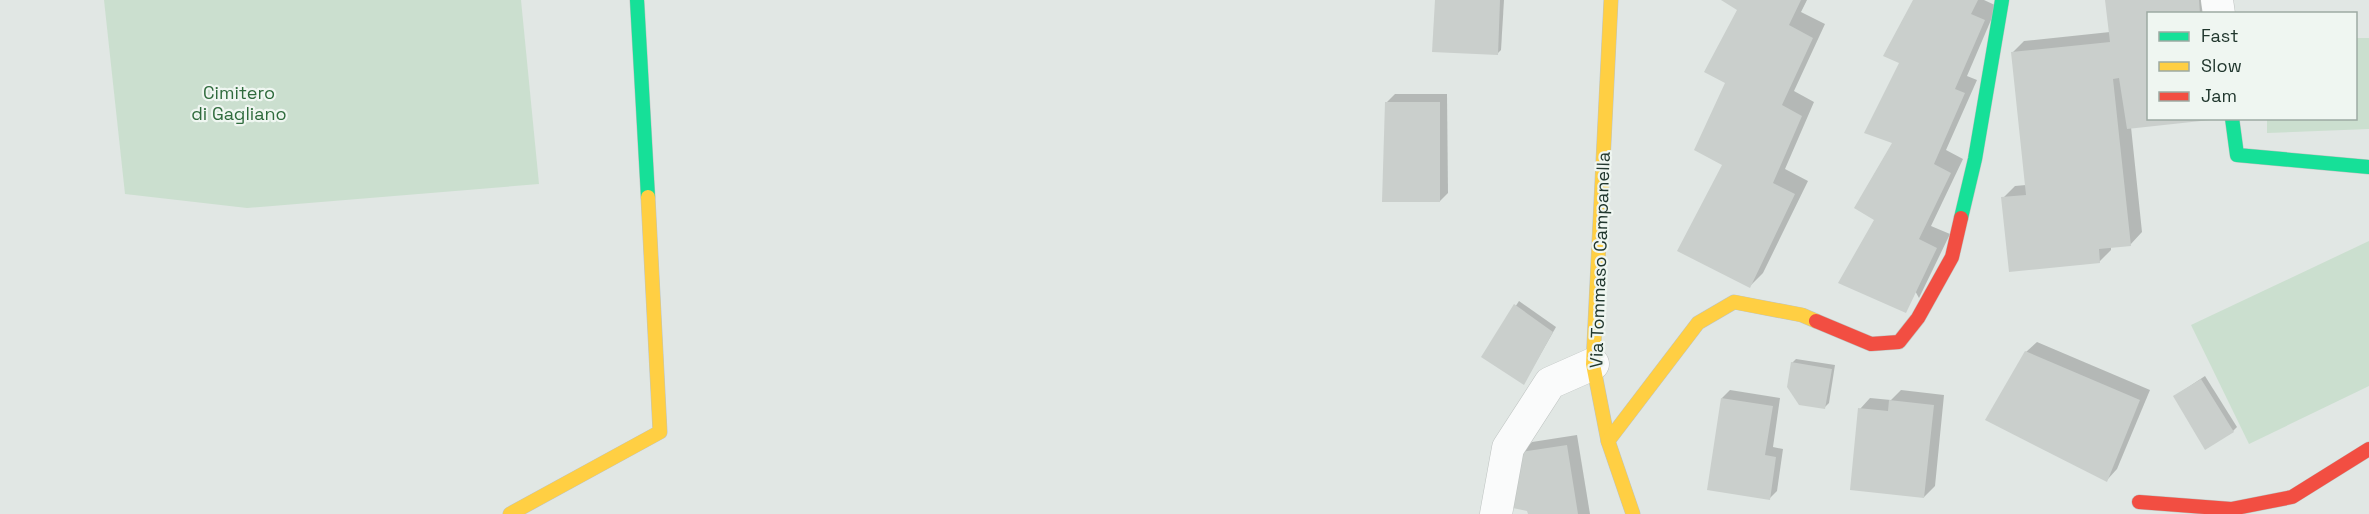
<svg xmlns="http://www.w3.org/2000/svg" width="2369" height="514" font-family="'Space Grotesk',sans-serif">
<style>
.green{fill:#cbdfcf}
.shadow{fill:#0003}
.building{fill:#cacfcc}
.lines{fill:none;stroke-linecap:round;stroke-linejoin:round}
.street-casing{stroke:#bec3c1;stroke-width:33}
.fast-casing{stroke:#bec4c1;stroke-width:15}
.slow-casing{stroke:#bec4c1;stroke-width:15}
.jam-casing{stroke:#bec4c1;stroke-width:15}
.street{stroke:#fafbfb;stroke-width:32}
.fast{stroke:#16e098;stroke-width:14}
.slow{stroke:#ffcf43;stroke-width:14}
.jam{stroke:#f24e42;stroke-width:14}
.labels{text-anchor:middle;stroke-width:4.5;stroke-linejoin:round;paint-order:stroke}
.park-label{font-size:18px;fill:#2f6b3d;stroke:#eff6f1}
.street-label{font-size:18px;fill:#21372e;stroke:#eff6f1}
</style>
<rect width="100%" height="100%" fill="#e1e7e4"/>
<!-- green -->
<g class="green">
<path d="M104 0H521L539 184 247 208 125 194Z"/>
<path d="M2356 38H2369V129L2267 133V119L2356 118Z"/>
<path d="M2369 241V386L2249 444 2191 325Z"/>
</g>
<!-- shadow -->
<g class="shadow">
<path d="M1436 0H1504L1501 50 1497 54Z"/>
<path d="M1724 0H1807L1801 12 1825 24 1794 91 1814 102 1785 169 1808 181 1763 273 1750 286 1724 165 1727 82 1739 9Z"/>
<path d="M1914 0H1984L1997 6 1967 76 1977 80 1946 150 1963 159 1931 226 1950 234 1919 298 1876 220 1894 142 1901 63Z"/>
<path d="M2107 0H2210L2212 14H2148V118H2210L2131 127 2142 232 2130 245 2111 247V250L2099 262 2003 198 2015 186 2026 185 2012 53 2024 41 2110 32Z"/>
<path d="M1395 94H1447L1448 193 1440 201 1387 102Z"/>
<path d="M1519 301 1556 327 1524 383 1483 356Z"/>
<path d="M2037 342 2150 390 2117 469 2107 480 2026 352Z"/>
<path d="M1796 359 1835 365 1829 403 1825 407 1792 363Z"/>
<path d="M2205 376 2237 427 2233 431 2175 396Z"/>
<path d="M1730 390 1780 398 1773 447 1783 449 1777 491 1769 499 1722 398Z"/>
<path d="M1901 390 1944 395 1935 486 1924 497 1860 409 1870 398 1891 400Z"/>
<path d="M1577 435 1590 514H1529L1521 453 1532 442Z"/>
</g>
<!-- building -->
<g class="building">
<path d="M1435 0H1500L1498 55 1432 52Z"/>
<path d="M1721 0H1801L1789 25 1813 38 1782 105 1802 116 1773 183 1795 194 1750 288 1677 251 1722 165 1694 150 1725 83 1704 72 1737 10Z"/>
<path d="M1913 0H1978L1971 14 1985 20 1955 89 1965 93 1934 164 1951 173 1919 239 1937 248 1906 313 1838 283 1874 220 1854 208 1892 143 1864 133 1899 63 1883 56Z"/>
<path d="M2105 0H2199L2200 14H2148V118L2210 120 2127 129 2119 78 2113 79 2131 246 2099 249 2100 263 2009 272 2001 197 2026 195 2011 52 2110 42Z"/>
<path d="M1385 102H1440V202H1382Z"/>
<path d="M1514 304 1553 332 1524 385 1481 357Z"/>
<path d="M2025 351 2140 400 2107 482 1985 420Z"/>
<path d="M1791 362 1832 369 1825 409 1799 405 1787 387Z"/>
<path d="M2201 379 2234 432 2205 450 2173 396Z"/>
<path d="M1721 398 1773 406 1765 455 1776 457 1770 500 1707 490Z"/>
<path d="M1889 400 1934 405 1924 498 1850 490 1858 408 1888 411Z"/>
<path d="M1567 445 1578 514H1528L1527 511 1508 507 1520 452Z"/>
</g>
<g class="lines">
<!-- street casing -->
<g class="street-casing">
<g id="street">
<path d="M2217 0 2219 14"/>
<path d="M1496 514 1508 448 1550 383 1593 364"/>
</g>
</g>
<!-- fast casing -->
<g class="fast-casing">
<g id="fast">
<path d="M637 0 648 197"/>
<path d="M2232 118 2237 155 2369 167"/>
<path d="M1961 218 1975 159 2002 0"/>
</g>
</g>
<!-- slow casing -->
<g class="slow-casing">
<g id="slow">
<path d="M1611 0 1593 364 1608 441 1633 514"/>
<path d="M1608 441 1698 323 1734 302 1802 315 1816 321"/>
<path d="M510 514 660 432 648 197"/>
</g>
</g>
<!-- jam casing -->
<g class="jam-casing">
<g id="jam">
<path d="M1816 321 1871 344 1899 342 1918 318 1952 257 1961 218"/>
<path d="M2139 502 2231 509 2292 497 2369 449"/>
</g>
</g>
<!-- street -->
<use href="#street" class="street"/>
<!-- fast -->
<use href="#fast" class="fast"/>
<!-- slow -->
<use href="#slow" class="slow"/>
<!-- jam -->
<use href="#jam" class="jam"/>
</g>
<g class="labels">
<!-- park labels -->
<g class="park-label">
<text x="239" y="99">Cimitero<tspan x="239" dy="21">di Gagliano</tspan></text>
</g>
<!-- street labels -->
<g class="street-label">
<text transform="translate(1600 260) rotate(-88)" y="6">Via Tommaso Campanella</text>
</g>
</g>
<!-- legend -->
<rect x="2147" y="12" width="210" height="108" fill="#eff6f1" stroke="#9daaa3" stroke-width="1.5"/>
<rect x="2159" y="32" width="30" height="9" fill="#16e098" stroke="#9daaa3" stroke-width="1.5"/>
<text x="2201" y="42" font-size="18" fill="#21372e">Fast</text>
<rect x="2159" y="62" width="30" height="9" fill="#ffcf43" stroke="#9daaa3" stroke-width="1.5"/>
<text x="2201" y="72" font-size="18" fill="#21372e">Slow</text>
<rect x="2159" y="92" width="30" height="9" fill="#f24e42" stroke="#9daaa3" stroke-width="1.5"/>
<text x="2201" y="102" font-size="18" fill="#21372e">Jam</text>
</svg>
